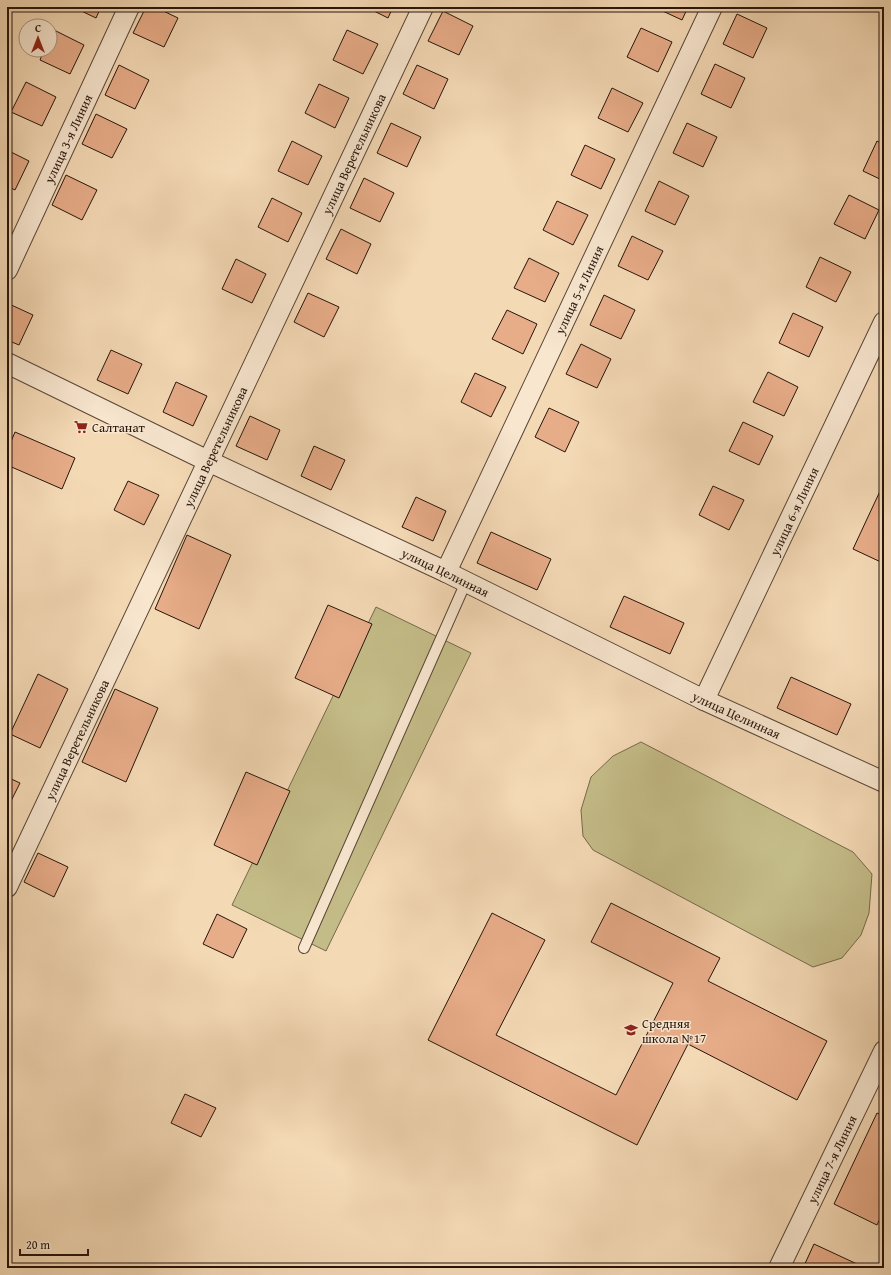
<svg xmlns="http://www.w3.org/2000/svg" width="891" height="1275" font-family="'Gentium Book Plus',serif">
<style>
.green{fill:#c4bc88;stroke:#75684a}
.building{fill:#e7ac88;stroke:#26150c}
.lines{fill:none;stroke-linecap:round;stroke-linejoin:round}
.lane-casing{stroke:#5a4636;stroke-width:12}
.street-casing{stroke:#5a4636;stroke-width:22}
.lane{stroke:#f8e6cf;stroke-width:10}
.street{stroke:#f8e6cf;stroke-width:20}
.labels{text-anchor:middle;stroke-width:3;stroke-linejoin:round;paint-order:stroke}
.street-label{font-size:13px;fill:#26150c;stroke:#f8e6cf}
.poi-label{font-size:13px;fill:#26150c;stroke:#f8e6cf;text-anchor:start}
</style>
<rect width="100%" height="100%" fill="#f4d9b5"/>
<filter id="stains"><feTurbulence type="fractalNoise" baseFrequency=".005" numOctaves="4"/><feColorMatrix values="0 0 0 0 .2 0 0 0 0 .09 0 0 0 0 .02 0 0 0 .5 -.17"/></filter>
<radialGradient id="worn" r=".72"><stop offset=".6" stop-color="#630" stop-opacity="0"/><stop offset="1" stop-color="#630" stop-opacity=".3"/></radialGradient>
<!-- green -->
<g class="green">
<path d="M376 607 471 653 326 951 232 905Z"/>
<path d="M641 742 853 852 872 874 869 913 861 935 842 958 813 967 593 850 583 836 581 810 591 777 613 756Z"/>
</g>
<!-- building -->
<g class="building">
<path d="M73 7H101L96 18Z"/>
<path d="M146 7H155L178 18 164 47 133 33Z"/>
<path d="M366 7H393L388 18Z"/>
<path d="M654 7H688L682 20Z"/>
<path d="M443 11 473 26 459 55 428 41Z"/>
<path d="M737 14 767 28 753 58 723 44Z"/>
<path d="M641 28 672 42 658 72 627 57Z"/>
<path d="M54 30 84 45 70 74 40 60 44 50H50V38Z"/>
<path d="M347 30 378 44 363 74 333 60Z"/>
<path d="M715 64 745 78 731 108 701 94Z"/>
<path d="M119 65 149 80 135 109 105 95Z"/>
<path d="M417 65 448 79 434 109 403 94Z"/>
<path d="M26 82 56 97 42 126 11 112Z"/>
<path d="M319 84 349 98 335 128 305 113Z"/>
<path d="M612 88 643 103 628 132 598 118Z"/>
<path d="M96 114 127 129 112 158 82 144Z"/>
<path d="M391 123 421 137 407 167 377 153Z"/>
<path d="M687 123 717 137 703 167 673 153Z"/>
<path d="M292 141 322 156 308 185 278 171Z"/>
<path d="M877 141 884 145V181L863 171Z"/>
<path d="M585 145 615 159 601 189 571 175Z"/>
<path d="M7 150 29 161 15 190 7 186Z"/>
<path d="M66 175 97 190 82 220 52 205Z"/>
<path d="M364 178 394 193 380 222 350 208Z"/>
<path d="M659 181 689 196 675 225 645 211Z"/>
<path d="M849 195 879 210 865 239 834 224Z"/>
<path d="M272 198 302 213 288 242 258 227Z"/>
<path d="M557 201 588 215 573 245 543 230Z"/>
<path d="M341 229 371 244 357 274 326 259Z"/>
<path d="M632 236 663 251 648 280 618 266Z"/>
<path d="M820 257 851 272 836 302 806 287Z"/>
<path d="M529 258 559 273 545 302 514 288Z"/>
<path d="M236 259 266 274 252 303 222 289Z"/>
<path d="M308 293 339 307 324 337 294 322Z"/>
<path d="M604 295 635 310 621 339 590 325Z"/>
<path d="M7 303 33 315 19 345 7 340Z"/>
<path d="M507 310 537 324 523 354 492 339Z"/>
<path d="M793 313 823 327 809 357 779 343Z"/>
<path d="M581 344 611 359 597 388 566 374Z"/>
<path d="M111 350 142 364 128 394 97 380Z"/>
<path d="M768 372 798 387 784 416 753 402Z"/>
<path d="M475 373 506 387 491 417 461 402Z"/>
<path d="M176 382 207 396 193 426 163 412Z"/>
<path d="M549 408 579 422 565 452 535 437Z"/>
<path d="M250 416 280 430 267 460 236 446Z"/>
<path d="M743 422 773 436 759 465 729 451Z"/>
<path d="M15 432 75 458 62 489 7 465V451Z"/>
<path d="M314 446 345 460 331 490 301 476Z"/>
<path d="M128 481 159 495 144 525 114 510Z"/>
<path d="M713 486 744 500 729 530 699 515Z"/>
<path d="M881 489 884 491 883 563 853 549Z"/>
<path d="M416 497 446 511 433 541 402 527Z"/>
<path d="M491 532 551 559 537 590 477 563Z"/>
<path d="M187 535 231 555 199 629 155 609Z"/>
<path d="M624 596 684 623 670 654 610 627Z"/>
<path d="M328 605 372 624 339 698 295 678Z"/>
<path d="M38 674 68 689 40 748 10 734Z"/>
<path d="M791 677 851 704 837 735 777 708Z"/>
<path d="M115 689 158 708 126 782 82 762Z"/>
<path d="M246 772 290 791 257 865 214 845Z"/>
<path d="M7 777 20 783 7 809Z"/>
<path d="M38 853 68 867 54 897 24 882Z"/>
<path d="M611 903 720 958 708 981 827 1041 797 1100 688 1044 637 1145 428 1040 492 913 545 940 496 1035 616 1095 673 983 591 942Z"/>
<path d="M217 914 247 929 233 958 203 944Z"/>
<path d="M185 1094 216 1108 201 1137 171 1123Z"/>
<path d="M877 1113 884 1116V1210L877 1225 834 1204Z"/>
<path d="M814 1244 857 1264 856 1268H803Z"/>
</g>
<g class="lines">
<!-- lane casing -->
<g class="lane-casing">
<path id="lane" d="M304 948 466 582"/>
</g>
<!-- street casing -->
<g class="street-casing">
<g id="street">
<path id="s1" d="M7 270 129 7"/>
<path id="s2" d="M7 363 208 461 446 572 704 700 884 782"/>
<path id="s3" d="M446 572 712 7"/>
<path id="s4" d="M704 700 884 322"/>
<path id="s5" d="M7 887 423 7"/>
<path id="s6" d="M779 1268 884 1051"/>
</g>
</g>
<!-- lane -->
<use href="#lane" class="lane"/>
<!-- street -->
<use href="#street" class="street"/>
</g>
<!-- icons -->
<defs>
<g id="supermarket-bare" transform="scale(1.08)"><path d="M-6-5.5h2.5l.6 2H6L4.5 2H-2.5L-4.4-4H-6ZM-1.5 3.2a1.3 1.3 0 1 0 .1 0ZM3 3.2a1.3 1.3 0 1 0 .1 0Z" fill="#8f2418" stroke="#f8e6cf" stroke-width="2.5" paint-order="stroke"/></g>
<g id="school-bare" transform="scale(1.08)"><path d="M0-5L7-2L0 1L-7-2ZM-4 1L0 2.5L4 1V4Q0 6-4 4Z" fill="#8f2418" stroke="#f8e6cf" stroke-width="2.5" paint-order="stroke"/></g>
</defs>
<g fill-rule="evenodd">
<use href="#supermarket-bare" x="81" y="427"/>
<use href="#school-bare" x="631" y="1030"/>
</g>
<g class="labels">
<!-- street labels -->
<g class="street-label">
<text dy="5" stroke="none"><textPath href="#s1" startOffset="145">улица 3-я Линия</textPath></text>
<text dy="5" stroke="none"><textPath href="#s5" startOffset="811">улица Веретельникова</textPath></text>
<text dy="5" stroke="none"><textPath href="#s3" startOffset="312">улица 5-я Линия</textPath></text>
<text dy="5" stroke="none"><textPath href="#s5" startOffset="487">улица Веретельникова</textPath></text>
<text dy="5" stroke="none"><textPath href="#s4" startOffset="209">улица 6-я Линия</textPath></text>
<text dy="5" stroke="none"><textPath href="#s2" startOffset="486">улица Целинная</textPath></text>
<text dy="5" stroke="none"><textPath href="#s2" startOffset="810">улица Целинная</textPath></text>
<text dy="5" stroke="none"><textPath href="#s5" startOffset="163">улица Веретельникова</textPath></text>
<text dy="5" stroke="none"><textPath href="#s6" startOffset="121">улица 7-я Линия</textPath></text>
</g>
<!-- poi labels -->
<g class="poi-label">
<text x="92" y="432">Салтанат</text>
<text x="642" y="1028">Средняя<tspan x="642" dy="15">школа №17</tspan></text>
</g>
</g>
<!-- margin -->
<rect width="891" height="1275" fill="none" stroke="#f4d9b5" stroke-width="24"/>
<rect x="8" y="8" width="875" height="1259" fill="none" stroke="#26150c" stroke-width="2"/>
<rect x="12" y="12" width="867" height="1251" fill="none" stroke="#26150c"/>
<!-- north arrow -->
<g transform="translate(38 38)"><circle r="19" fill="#f8e6cf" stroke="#a49281"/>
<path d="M0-3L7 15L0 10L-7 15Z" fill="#8f2418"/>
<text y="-6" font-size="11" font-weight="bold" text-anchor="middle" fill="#26150c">С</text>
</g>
<!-- scale -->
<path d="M20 1249v6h68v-6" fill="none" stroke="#26150c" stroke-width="2"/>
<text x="26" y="1249" font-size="12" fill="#26150c" stroke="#f8e6cf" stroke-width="3" paint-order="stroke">20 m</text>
<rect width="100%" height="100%" filter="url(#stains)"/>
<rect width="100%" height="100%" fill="url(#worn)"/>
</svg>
